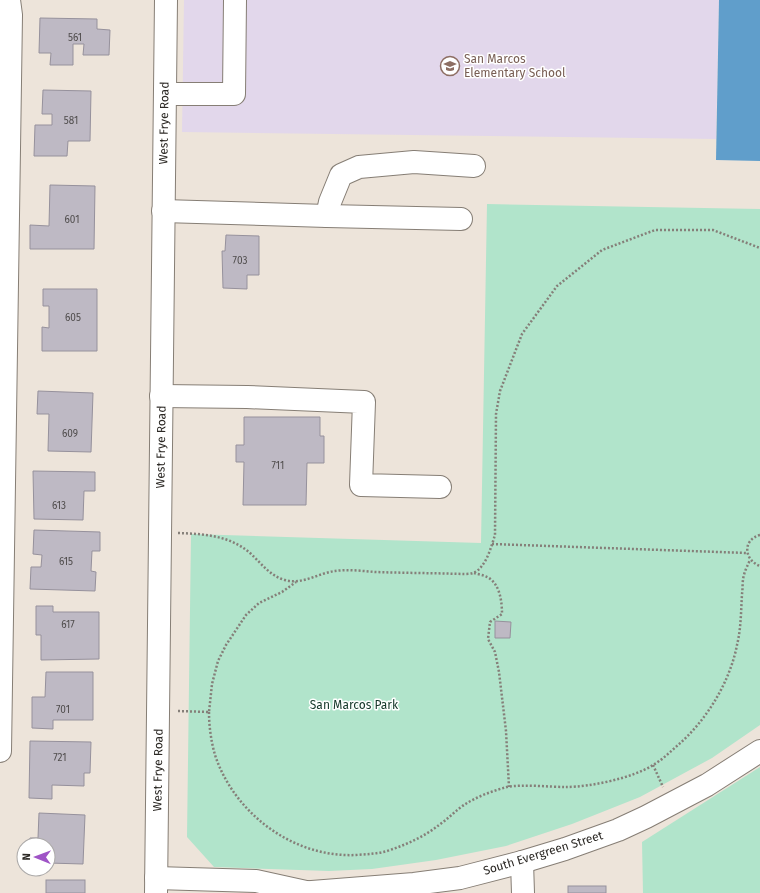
<svg xmlns="http://www.w3.org/2000/svg" width="760" height="893" font-family="'Fira Sans',sans-serif">
<style>
.education{fill:#e2d7eb}
.green{fill:#b1e4cb}
.water{fill:#609ecb}
.building{fill:#beb9c4;stroke:#96919c}
.lines{fill:none;stroke-linecap:round;stroke-linejoin:round}
.minor-casing{stroke:#867e75;stroke-width:24}
.path{stroke:#857f79;stroke-width:2.5;stroke-dasharray:2 2;stroke-linecap:butt}
.minor{stroke:#fff;stroke-width:22}
.labels{text-anchor:middle;stroke-width:3;stroke-linejoin:round;paint-order:stroke}
.number-label{font-size:10px;fill:#504d4d}
.education-label{font-size:12px;fill:#785e54;stroke:#fff;text-anchor:start}
.street-label{font-size:12px;fill:#2c2925;stroke:#fff}
.park-label{font-size:12px;fill:#133728;stroke:#fff}
</style>
<rect width="100%" height="100%" fill="#ede4da"/>
<!-- education -->
<path class="education" d="M184 0H719L716 139 182 132Z"/>
<!-- green -->
<g class="green">
<path d="M487 204 760 209V725L712 758 640 797 572 824 506 846 436 860 372 869 329 871 214 867 187 837 191 534 481 543Z"/>
<path d="M760 767V893H643L642 842Z"/>
</g>
<!-- water -->
<path class="water" d="M719 0H760V161L716 160Z"/>
<!-- building -->
<g class="building">
<path d="M40 18 97 19V29L110 30 109 55H83L84 44H73V65H50L51 53H39Z"/>
<path d="M43 90 91 91 90 141H68L67 156H34L35 125H52V114H42Z"/>
<path d="M50 185 95 186 94 249H30V225L49 226Z"/>
<path d="M226 235 259 236V275H247V289L223 288 222 251H225Z"/>
<path d="M43 289H97V351H42V327L49 328V306H43Z"/>
<path d="M38 391 93 393 91 452 48 451 49 414H37Z"/>
<path d="M244 417H320V436H324V463H307L306 505H243L244 462H236V445H244Z"/>
<path d="M33 471 95 472V491H84L83 520 34 519Z"/>
<path d="M34 530 100 532V551H92L91 571 96 572 95 591 30 589 31 567H41L42 555 33 554Z"/>
<path d="M36 606H53V612H99V659L41 660V635H36Z"/>
<path d="M495 621 511 622 510 638H495Z"/>
<path d="M46 672H93V720H53V729L32 728V697H45Z"/>
<path d="M30 741 91 742 90 773H84V786L52 785V799L29 798Z"/>
<path d="M39 813 85 815 83 864 48 863V845H29L30 838H38Z"/>
<rect x="46" y="880" width="39" height="13"/>
<rect x="568" y="886" width="38" height="7"/>
</g>
<g class="lines">
<!-- minor casing -->
<g class="minor-casing">
<g id="minor">
<path d="M165 94H234L235 0"/>
<path d="M163 211 327 216 330 202 341 175 359 167 414 162 474 166"/>
<path d="M327 216 461 219"/>
<path d="M161 396 247 397 364 402 361 485 440 487"/>
<path d="M0 751 11 15 9 0"/>
<path d="M522 862 523 893"/>
<path d="M156 878 256 881 306 892"/>
<path d="M156 893 166 0"/>
<path d="M299 893 414 884 460 878 522 862 565 849 618 830 646 817 707 785 760 751"/>
</g>
</g>
<!-- path -->
<g class="path">
<path d="M178 533C203 534 229 535 250 553 261 563 270 576 285 580 302 585 319 573 335 571 348 569 362 571 375 572 404 573 434 573 463 574 466 574 470 574 473 573 486 568 491 547 495 535L496 414 500 391 522 334 557 286 602 250 655 230H713L760 248"/>
<path d="M760 535C742 540 744 560 760 566"/>
<path d="M492 544 747 553"/>
<path d="M474 573C478 574 483 575 487 577 500 583 502 602 502 614L490 622 488 639 495 652 499 672 506 731 509 787"/>
<path d="M178 711 209 712 212 684 218 661 226 645 246 615 259 603 282 592 296 582"/>
<path d="M209 712C209 726 211 741 215 755 234 813 293 858 356 855 368 854 379 854 390 850 408 844 425 836 439 825 448 819 455 811 464 805 476 797 492 791 507 787 523 784 549 787 566 787 590 787 633 778 653 765 662 760 670 752 678 745 706 721 730 682 737 645 741 629 741 611 742 594 743 588 742 581 744 575 745 570 748 565 750 560"/>
<path d="M653 765 663 787"/>
</g>
<!-- minor -->
<use href="#minor" class="minor"/>
</g>
<!-- icons -->
<defs>
<g id="school-ring" transform="scale(1)"><circle r="9.5" fill="#fff" stroke="#8d6e63" stroke-width="1.5"/><path d="M0-5L7-2L0 1L-7-2ZM-4 1L0 2.5L4 1V4Q0 6-4 4Z" fill="#8d6e63"/></g>
</defs>
<g fill-rule="evenodd">
<use href="#school-ring" x="450" y="66"/>
</g>
<g class="labels">
<!-- number labels -->
<g class="number-label">
<text x="75" y="41">561</text>
<text x="71" y="124">581</text>
<text x="72" y="223">601</text>
<text x="240" y="264">703</text>
<text x="73" y="321">605</text>
<text x="70" y="437">609</text>
<text x="278" y="469">711</text>
<text x="59" y="509">613</text>
<text x="66" y="565">615</text>
<text x="68" y="628">617</text>
<text x="63" y="713">701</text>
<text x="60" y="761">721</text>
</g>
<!-- education labels -->
<g class="education-label">
<text x="464" y="63">San Marcos<tspan x="464" dy="14">Elementary School</tspan></text>
</g>
<!-- street labels -->
<g class="street-label">
<text transform="translate(164 123) rotate(-89)" y="4">West Frye Road</text>
<text transform="translate(161 447) rotate(-89)" y="4">West Frye Road</text>
<text transform="translate(158 770) rotate(-89)" y="4">West Frye Road</text>
<text transform="translate(543 853) rotate(-17)" y="4">South Evergreen Street</text>
</g>
<!-- park labels -->
<g class="park-label">
<text x="354" y="709">San Marcos Park</text>
</g>
</g>
<!-- north arrow -->
<g transform="translate(36 857) rotate(271)"><circle r="19" fill="#ffffff" stroke="#aba9a8"/>
<path d="M0-3L7 15L0 10L-7 15Z" fill="#9f54c6"/>
<text y="-6" font-size="11" font-weight="bold" text-anchor="middle" fill="#2c2925">N</text>
</g>
</svg>
